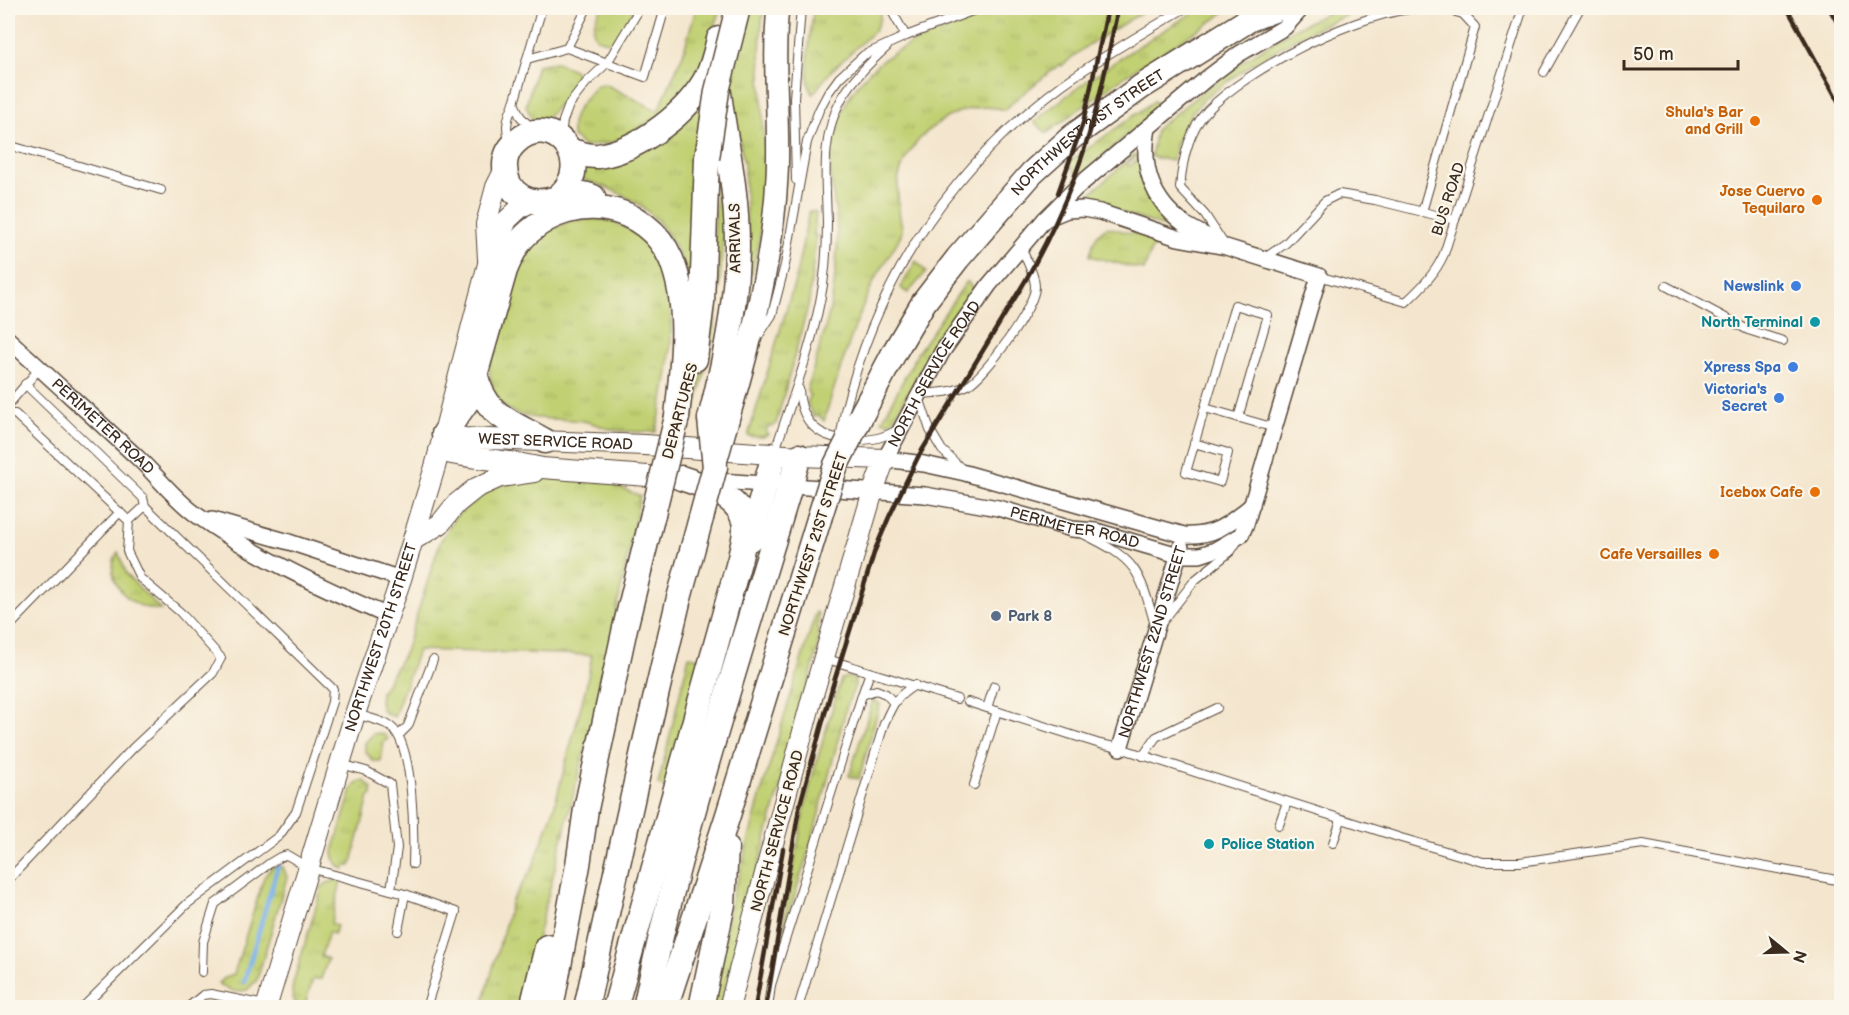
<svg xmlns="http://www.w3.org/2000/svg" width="1849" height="1015" font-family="'Balsamiq Sans',sans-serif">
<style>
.grass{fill:url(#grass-tufts);stroke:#7e7d48;stroke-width:1.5}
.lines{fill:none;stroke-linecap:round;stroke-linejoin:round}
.stream{stroke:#7eb4ed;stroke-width:4.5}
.service-casing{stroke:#574638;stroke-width:10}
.minor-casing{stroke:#574638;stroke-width:18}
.tertiary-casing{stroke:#574638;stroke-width:22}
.secondary-casing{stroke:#574638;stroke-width:24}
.primary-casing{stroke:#574638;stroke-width:27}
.service{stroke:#fff;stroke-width:8}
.minor{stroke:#fff;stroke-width:15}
.tertiary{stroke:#fff;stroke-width:20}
.secondary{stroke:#fff;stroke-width:21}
.primary{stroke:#fff;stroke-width:24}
.rail{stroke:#3b2a1e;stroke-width:4.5}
.service-bridge-casing{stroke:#574638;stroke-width:10;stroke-linecap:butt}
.secondary-bridge-casing{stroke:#574638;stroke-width:24;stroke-linecap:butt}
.primary-bridge-casing{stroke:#574638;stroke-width:27;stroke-linecap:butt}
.service-bridge{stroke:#fff;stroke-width:8}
.secondary-bridge{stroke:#fff;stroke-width:21}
.primary-bridge{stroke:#fff;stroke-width:24}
.food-dot{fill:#e8710a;stroke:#fbf7ec;stroke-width:2}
.shop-dot{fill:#3f7fe0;stroke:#fbf7ec;stroke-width:2}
.culture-dot{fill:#0f9aa8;stroke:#fbf7ec;stroke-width:2}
.service-dot{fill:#5c6f8a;stroke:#fbf7ec;stroke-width:2}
.labels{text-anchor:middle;stroke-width:4.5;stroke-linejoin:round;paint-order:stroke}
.food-label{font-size:15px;font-weight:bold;fill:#c56008;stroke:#fbf7ec;text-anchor:end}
.street-label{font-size:15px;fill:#3b2a1e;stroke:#fbf7ec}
.shop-label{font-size:15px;font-weight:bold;fill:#366cbe;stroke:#fbf7ec;text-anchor:end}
.culture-label{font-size:15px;font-weight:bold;fill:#0d838f;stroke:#fbf7ec;text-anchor:end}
.service-label{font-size:15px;font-weight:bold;fill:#4e5e75;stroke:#fbf7ec;text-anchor:start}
</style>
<defs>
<pattern id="grass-tufts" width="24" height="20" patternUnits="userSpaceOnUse" patternTransform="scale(1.5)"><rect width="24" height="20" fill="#c1d072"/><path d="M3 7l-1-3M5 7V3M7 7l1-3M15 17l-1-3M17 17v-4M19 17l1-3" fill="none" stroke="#a7b362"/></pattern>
</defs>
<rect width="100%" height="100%" fill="#fbf7ec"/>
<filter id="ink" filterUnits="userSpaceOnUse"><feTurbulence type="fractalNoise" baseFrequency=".0167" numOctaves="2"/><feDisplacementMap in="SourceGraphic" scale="12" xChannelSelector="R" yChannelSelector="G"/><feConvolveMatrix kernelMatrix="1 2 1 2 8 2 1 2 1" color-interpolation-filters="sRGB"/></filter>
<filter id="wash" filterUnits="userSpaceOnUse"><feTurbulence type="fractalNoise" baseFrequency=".008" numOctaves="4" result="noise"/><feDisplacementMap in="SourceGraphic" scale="24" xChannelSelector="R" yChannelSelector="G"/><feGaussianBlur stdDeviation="1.35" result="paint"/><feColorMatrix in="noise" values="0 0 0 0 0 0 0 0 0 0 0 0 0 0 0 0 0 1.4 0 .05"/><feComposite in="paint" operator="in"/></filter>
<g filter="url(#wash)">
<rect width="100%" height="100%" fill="#f4e6ce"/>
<!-- grass -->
<g class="grass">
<path d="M601 8H635L621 33 612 42C586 41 592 24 601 8Z"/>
<path d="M696 8H721L706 55 693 85 667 112 614 142 584 147 572 136C569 114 583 101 597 85L605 84 658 111 683 54Z"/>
<path d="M750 8H763L760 50 766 186 760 236 752 274H749L744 163 730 94V83Z"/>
<path d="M814 8H880V18L875 30 831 71 813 94C802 81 811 26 814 8Z"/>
<path d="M1010 8H1149L1088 45 1061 66 1060 64 1015 100 1005 110C961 97 910 133 899 176 896 190 898 204 900 217 900 221 903 227 902 231 902 237 878 273 873 283 853 327 838 374 824 421L818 415 813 417 807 403 810 396 807 391C817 353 832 315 835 275 837 256 838 235 836 216 834 196 829 176 830 157 832 121 852 84 880 62 912 37 971 22 1010 8Z"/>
<path d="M1201 8H1229L1214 20 1129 73 1047 133 1034 122C1086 78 1144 42 1201 8Z"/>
<path d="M1337 8H1362L1298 37 1251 65 1206 97 1193 111 1188 120 1183 137 1177 141 1172 161 1151 157 1156 129 1231 69 1292 30Z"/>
<path d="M556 62 574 70 578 75 575 85 542 124 532 119 526 106 537 65Z"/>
<path d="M707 87 698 147 693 206 692 293C687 278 683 262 676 249 656 207 623 192 582 179L583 165Z"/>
<path d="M1154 101 1160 107 1078 177 1068 163Z"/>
<path d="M719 153 725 207 719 294 714 333 693 419 691 418 708 340Z"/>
<path d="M1134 155 1136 157 1127 163V165L1130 166 1139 158 1167 219 1180 232 1083 200Z"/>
<path d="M809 211 816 212 814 235H816L809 302 776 424 772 427 768 426 766 432 768 434 763 437 748 436 795 281Z"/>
<path d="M572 220C582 220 594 218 604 220 698 240 671 367 656 432 643 432 628 432 614 430 604 428 594 423 583 421 540 415 493 429 489 367L515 275 534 237Z"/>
<path d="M1107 227 1162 241 1151 250 1144 270 1090 256C1093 243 1095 234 1107 227Z"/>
<path d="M916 261 926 272 908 293 903 290 901 287Z"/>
<path d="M967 281 973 289 933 349 893 420 890 422 882 421 918 352Z"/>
<path d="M536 477 607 482 640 496 602 681 520 1007H482L512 900 532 869 552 815 586 687 592 655 418 650 394 717 382 711 380 701 381 692 405 652 440 542 455 517 493 487Z"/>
<path d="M118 552 127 575 161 610C133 611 100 581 118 552Z"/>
<path d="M816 612 818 613V649L720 1007 708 1008 735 884H737L762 790Z"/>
<path d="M689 656 700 658 670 788 658 785Z"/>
<path d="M848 677 855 679V686L847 705 811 844 780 941 804 810 813 774 841 679Z"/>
<path d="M873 700 880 704 859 779 849 776Z"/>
<path d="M379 733 385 735 388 739 384 742 381 761H373L365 751V743L373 734Z"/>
<path d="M365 781 372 788V795L369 797 351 866H346L344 870C337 865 333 860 333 851L352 789 358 782Z"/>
<path d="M273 866 283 867 287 877 257 980 247 990 236 992 218 984 226 977 234 974 264 877Z"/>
<path d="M337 880 341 881 331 923 337 926 334 934 329 932 321 956 328 959 321 979H313L305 1004 303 1007C290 1003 291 992 294 980L322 887 327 883Z"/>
</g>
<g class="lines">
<!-- stream -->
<path class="stream" d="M244 982 278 866"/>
</g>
</g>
<g filter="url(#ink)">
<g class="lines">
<!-- service casing -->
<g class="service-casing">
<g id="service">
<path d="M890 8 906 36"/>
<path d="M567 48 587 8"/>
<path d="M527 59 567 48 645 77 665 8"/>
<path d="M1544 72 1580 8"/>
<path d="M514 103 520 116 531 128"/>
<path d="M561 134 563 121 569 105 586 83 607 63 640 8"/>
<path d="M510 142C504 128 508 116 514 103L542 8"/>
<path d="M8 145 161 190"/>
<path d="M796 180 794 98 801 8"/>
<path d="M1422 212 1475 27 1463 14 1441 8"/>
<path d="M1222 241 1205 215 1180 188C1182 162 1188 131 1207 111 1248 68 1363 9 1423 8"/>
<path d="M1265 258 1286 243 1325 201 1339 194 1375 200 1455 220"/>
<path d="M1319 276 1406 302C1422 287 1435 274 1444 254L1523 8"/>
<path d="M1666 286 1748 330 1783 341"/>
<path d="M759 335 772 315 785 265 807 142 819 110 828 93 839 78 864 55 906 36 980 8"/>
<path d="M25 384 143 498 145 506"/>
<path d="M799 389C801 425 820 440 857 440 873 440 883 438 897 430"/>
<path d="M8 405 40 368"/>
<path d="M1205 408 1275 428"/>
<path d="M845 411C878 278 950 168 1062 85 1101 57 1143 33 1185 8"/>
<path d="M8 414H15L129 521 127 551 140 578 180 612 221 658 213 673 133 748 8 880"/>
<path d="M1194 443 1228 453 1220 482 1186 472 1235 305 1268 315 1238 418"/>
<path d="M775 451C793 396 814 342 823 285 826 264 827 243 827 222 826 179 820 137 842 98 854 78 870 62 887 47"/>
<path d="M963 470 942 450 930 430 918 394C935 393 952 393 968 385 985 376 1035 307 1035 287 1035 275 1026 259 1021 248"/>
<path d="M1083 534C1137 560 1139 569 1155 625"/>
<path d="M1163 621 1195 580 1231 551 1238 540"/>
<path d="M8 628 120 512"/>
<path d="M824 658 957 699"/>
<path d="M862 695 870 672"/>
<path d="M968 702 1100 744 1120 748 1401 838 1483 862H1520L1643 844 1842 881"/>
<path d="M987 708 994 686"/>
<path d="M356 714C367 718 382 720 391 727 414 744 414 835 413 864"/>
<path d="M399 735 408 726 433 660"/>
<path d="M1143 756 1156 737 1217 708"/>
<path d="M341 764 366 771 390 784 397 848 391 890"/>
<path d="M974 785 997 711"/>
<path d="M1279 825 1287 802"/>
<path d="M1333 843 1341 820"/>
<path d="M398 931 405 894"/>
<path d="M202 972 203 942 215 904 270 863 280 857 287 855 309 868 405 894 456 912 426 1008"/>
<path d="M82 1008 187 904 279 836 296 812 332 702 333 689 145 506 129 521"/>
<path d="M187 1008 203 995 211 994 280 1008"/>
<path d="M768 1008 771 985 862 695 876 690 886 694 893 702"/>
<path d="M798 1008 884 724C893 703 896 697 915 685"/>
</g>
</g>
<!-- minor casing -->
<g class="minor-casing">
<g id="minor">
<path d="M1148 128C1141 165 1151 199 1183 223 1193 230 1205 235 1216 241"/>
<path id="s1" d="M8 339C51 379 96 419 139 459 159 478 175 500 198 516 254 556 325 589 388 616"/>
<path id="s2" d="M704 480 925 495 998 508 1072 529 1096 531 1178 555H1200L1215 550 1241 535 1246 524 1319 276 1226 247 1178 238 1100 212 1083 209 1067 210 1045 219"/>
<path id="s3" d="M1252 505C1230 523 1215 537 1184 535L965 473 924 464 885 459 942 352 989 285 1045 219 1076 188 1206 79 1239 54 1285 27 1302 8"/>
<path d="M212 520 289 542 401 579"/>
<path id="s4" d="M1120 748 1181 547"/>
</g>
</g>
<!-- tertiary casing -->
<g class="tertiary-casing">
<g id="tertiary">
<path d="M488 259 486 224 496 187 505 169"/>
<path id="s5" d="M444 434 465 438 645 445 799 456 885 459 873 491 812 698 729 1008"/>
<path d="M439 451C473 460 508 459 542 468L674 478"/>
<path d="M413 540 440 524 456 504 476 488 500 477 534 472"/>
<path id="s6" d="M266 1008 355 714 401 579 435 467 488 264 507 220 521 207 533 201"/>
</g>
</g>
<!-- secondary casing -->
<g class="secondary-casing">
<path id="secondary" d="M728 420C751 341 773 260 777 177 780 121 772 64 778 8"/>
</g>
<!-- primary casing -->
<g class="primary-casing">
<g id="primary">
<path d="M571 151C580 153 589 157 598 156 640 150 689 112 708 75 713 64 716 51 719 39"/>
<path d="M559 196C598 161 550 109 516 142 509 148 505 157 505 166 505 179 511 191 522 197 545 211 569 186 593 197"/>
<path d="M695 359 702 302 707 158"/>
<path d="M475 373C485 417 511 421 545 441"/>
<path id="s7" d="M863 412 895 351 924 302 958 258 1032 173 1072 137 1141 87 1250 19 1279 8"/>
<path d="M710 419C727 352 741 285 736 216 734 174 724 135 719 93"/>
<path d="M444 434 468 400 505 270C511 256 517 242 529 232 573 192 646 202 671 259 691 308 682 366 677 417"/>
<path d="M750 539 774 455"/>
<path d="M532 1008 547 947"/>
<path d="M551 1008 578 865 586 809 625 628 653 514"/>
<path d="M586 1008 643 751 678 602 701 518"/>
<path d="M615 1008 740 558C742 548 745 538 745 529 745 498 706 486 681 478"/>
<path d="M645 1008C684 820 745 639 799 456"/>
<path d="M665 1008 728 815 819 519"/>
<path d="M701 1008 723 904 726 847"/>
</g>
</g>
<!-- service -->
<use href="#service" class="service"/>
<!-- minor -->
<use href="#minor" class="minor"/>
<!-- tertiary -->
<use href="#tertiary" class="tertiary"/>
<!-- secondary -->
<use href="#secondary" class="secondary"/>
<!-- primary -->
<use href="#primary" class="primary"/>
<!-- rail -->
<g class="rail">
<path d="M1787 8 1842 108"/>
<path d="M1829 8 1842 31"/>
<path d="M1058 193 1083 123 1108 8"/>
<path d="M755 1008 783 849"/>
<path d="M766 1008 799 808 832 688 875 550 889 517 918 457 1024 283C1058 224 1085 159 1100 93 1107 65 1112 36 1118 8"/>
</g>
<!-- service-bridge casing -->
<g class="service-bridge-casing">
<path id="service-bridge" d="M841 434 845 411"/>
</g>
<!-- secondary-bridge casing -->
<g class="secondary-bridge-casing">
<path id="secondary-bridge" d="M716 462 728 420"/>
</g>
<!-- primary-bridge casing -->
<g class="primary-bridge-casing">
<g id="primary-bridge">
<path d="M707 158 717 91 738 8"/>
<path d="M653 514 677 417"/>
<path d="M701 518 715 467 710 419"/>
<path d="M819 519 836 465 863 412"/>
</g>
</g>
<!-- service-bridge -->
<use href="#service-bridge" class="service-bridge"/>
<!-- secondary-bridge -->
<use href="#secondary-bridge" class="secondary-bridge"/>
<!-- primary-bridge -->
<use href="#primary-bridge" class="primary-bridge"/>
</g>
</g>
<!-- markers -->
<g class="food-dot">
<circle cx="1755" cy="121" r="6"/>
<circle cx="1817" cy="200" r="6"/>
<circle cx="1815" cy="492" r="6"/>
<circle cx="1714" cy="554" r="6"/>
</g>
<g class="shop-dot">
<circle cx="1796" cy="286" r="6"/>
<circle cx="1793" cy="367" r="6"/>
<circle cx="1779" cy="398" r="6"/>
</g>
<g class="culture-dot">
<circle cx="1815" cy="322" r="6"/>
<circle cx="1209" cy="844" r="6"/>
</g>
<circle class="service-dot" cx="996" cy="616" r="6"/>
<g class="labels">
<!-- food labels -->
<g class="food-label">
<text x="1743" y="117">Shula's Bar<tspan x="1743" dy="17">and Grill</tspan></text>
<text x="1805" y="196">Jose Cuervo<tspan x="1805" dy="17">Tequilaro</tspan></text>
<text x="1803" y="497">Icebox Cafe</text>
<text x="1702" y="559">Cafe Versailles</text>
</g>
<!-- street labels -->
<g class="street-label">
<text dy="5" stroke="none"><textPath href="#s7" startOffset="363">NORTHWEST 21ST STREET</textPath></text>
<text transform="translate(1448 199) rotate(-72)" y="5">BUS ROAD</text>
<text transform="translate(735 238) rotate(-91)" y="5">ARRIVALS</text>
<text dy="5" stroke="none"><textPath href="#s3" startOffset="484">NORTH SERVICE ROAD</textPath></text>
<text transform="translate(680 411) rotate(-75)" y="5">DEPARTURES</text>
<text dy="5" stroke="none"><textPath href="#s1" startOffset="129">PERIMETER ROAD</textPath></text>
<text dy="5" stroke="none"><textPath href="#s5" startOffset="112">WEST SERVICE ROAD</textPath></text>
<text dy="5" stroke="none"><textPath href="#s2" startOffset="375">PERIMETER ROAD</textPath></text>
<text transform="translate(813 544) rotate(-72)" y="5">NORTHWEST 21ST STREET</text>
<text dy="5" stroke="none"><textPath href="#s6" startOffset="388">NORTHWEST 20TH STREET</textPath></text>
<text dy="5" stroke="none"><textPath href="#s4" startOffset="111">NORTHWEST 22ND STREET</textPath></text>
<text transform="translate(777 831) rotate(-75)" y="5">NORTH SERVICE ROAD</text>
</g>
<!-- shop labels -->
<g class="shop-label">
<text x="1784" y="291">Newslink</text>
<text x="1781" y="372">Xpress Spa</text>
<text x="1767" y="394">Victoria's<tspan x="1767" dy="17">Secret</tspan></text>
</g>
<!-- culture labels -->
<g class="culture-label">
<text x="1803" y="327">North Terminal</text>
<text x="1221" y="849" text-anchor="start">Police Station</text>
</g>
<!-- service labels -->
<g class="service-label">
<text x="1008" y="621">Park 8</text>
</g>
</g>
<!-- margin -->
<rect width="1849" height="1015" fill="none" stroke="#fbf7ec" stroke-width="30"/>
<!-- north arrow -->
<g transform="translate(1786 952) rotate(109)" stroke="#fbf7ec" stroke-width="4.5" paint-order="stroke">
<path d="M0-4.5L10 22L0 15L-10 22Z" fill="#3b2a1e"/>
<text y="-9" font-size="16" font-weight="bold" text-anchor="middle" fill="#3b2a1e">N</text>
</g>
<!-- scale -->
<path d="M1624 60v9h114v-9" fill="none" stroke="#3b2a1e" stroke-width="3"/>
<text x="1633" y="60" font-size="18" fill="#3b2a1e" stroke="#fbf7ec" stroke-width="4.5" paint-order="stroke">50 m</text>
</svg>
